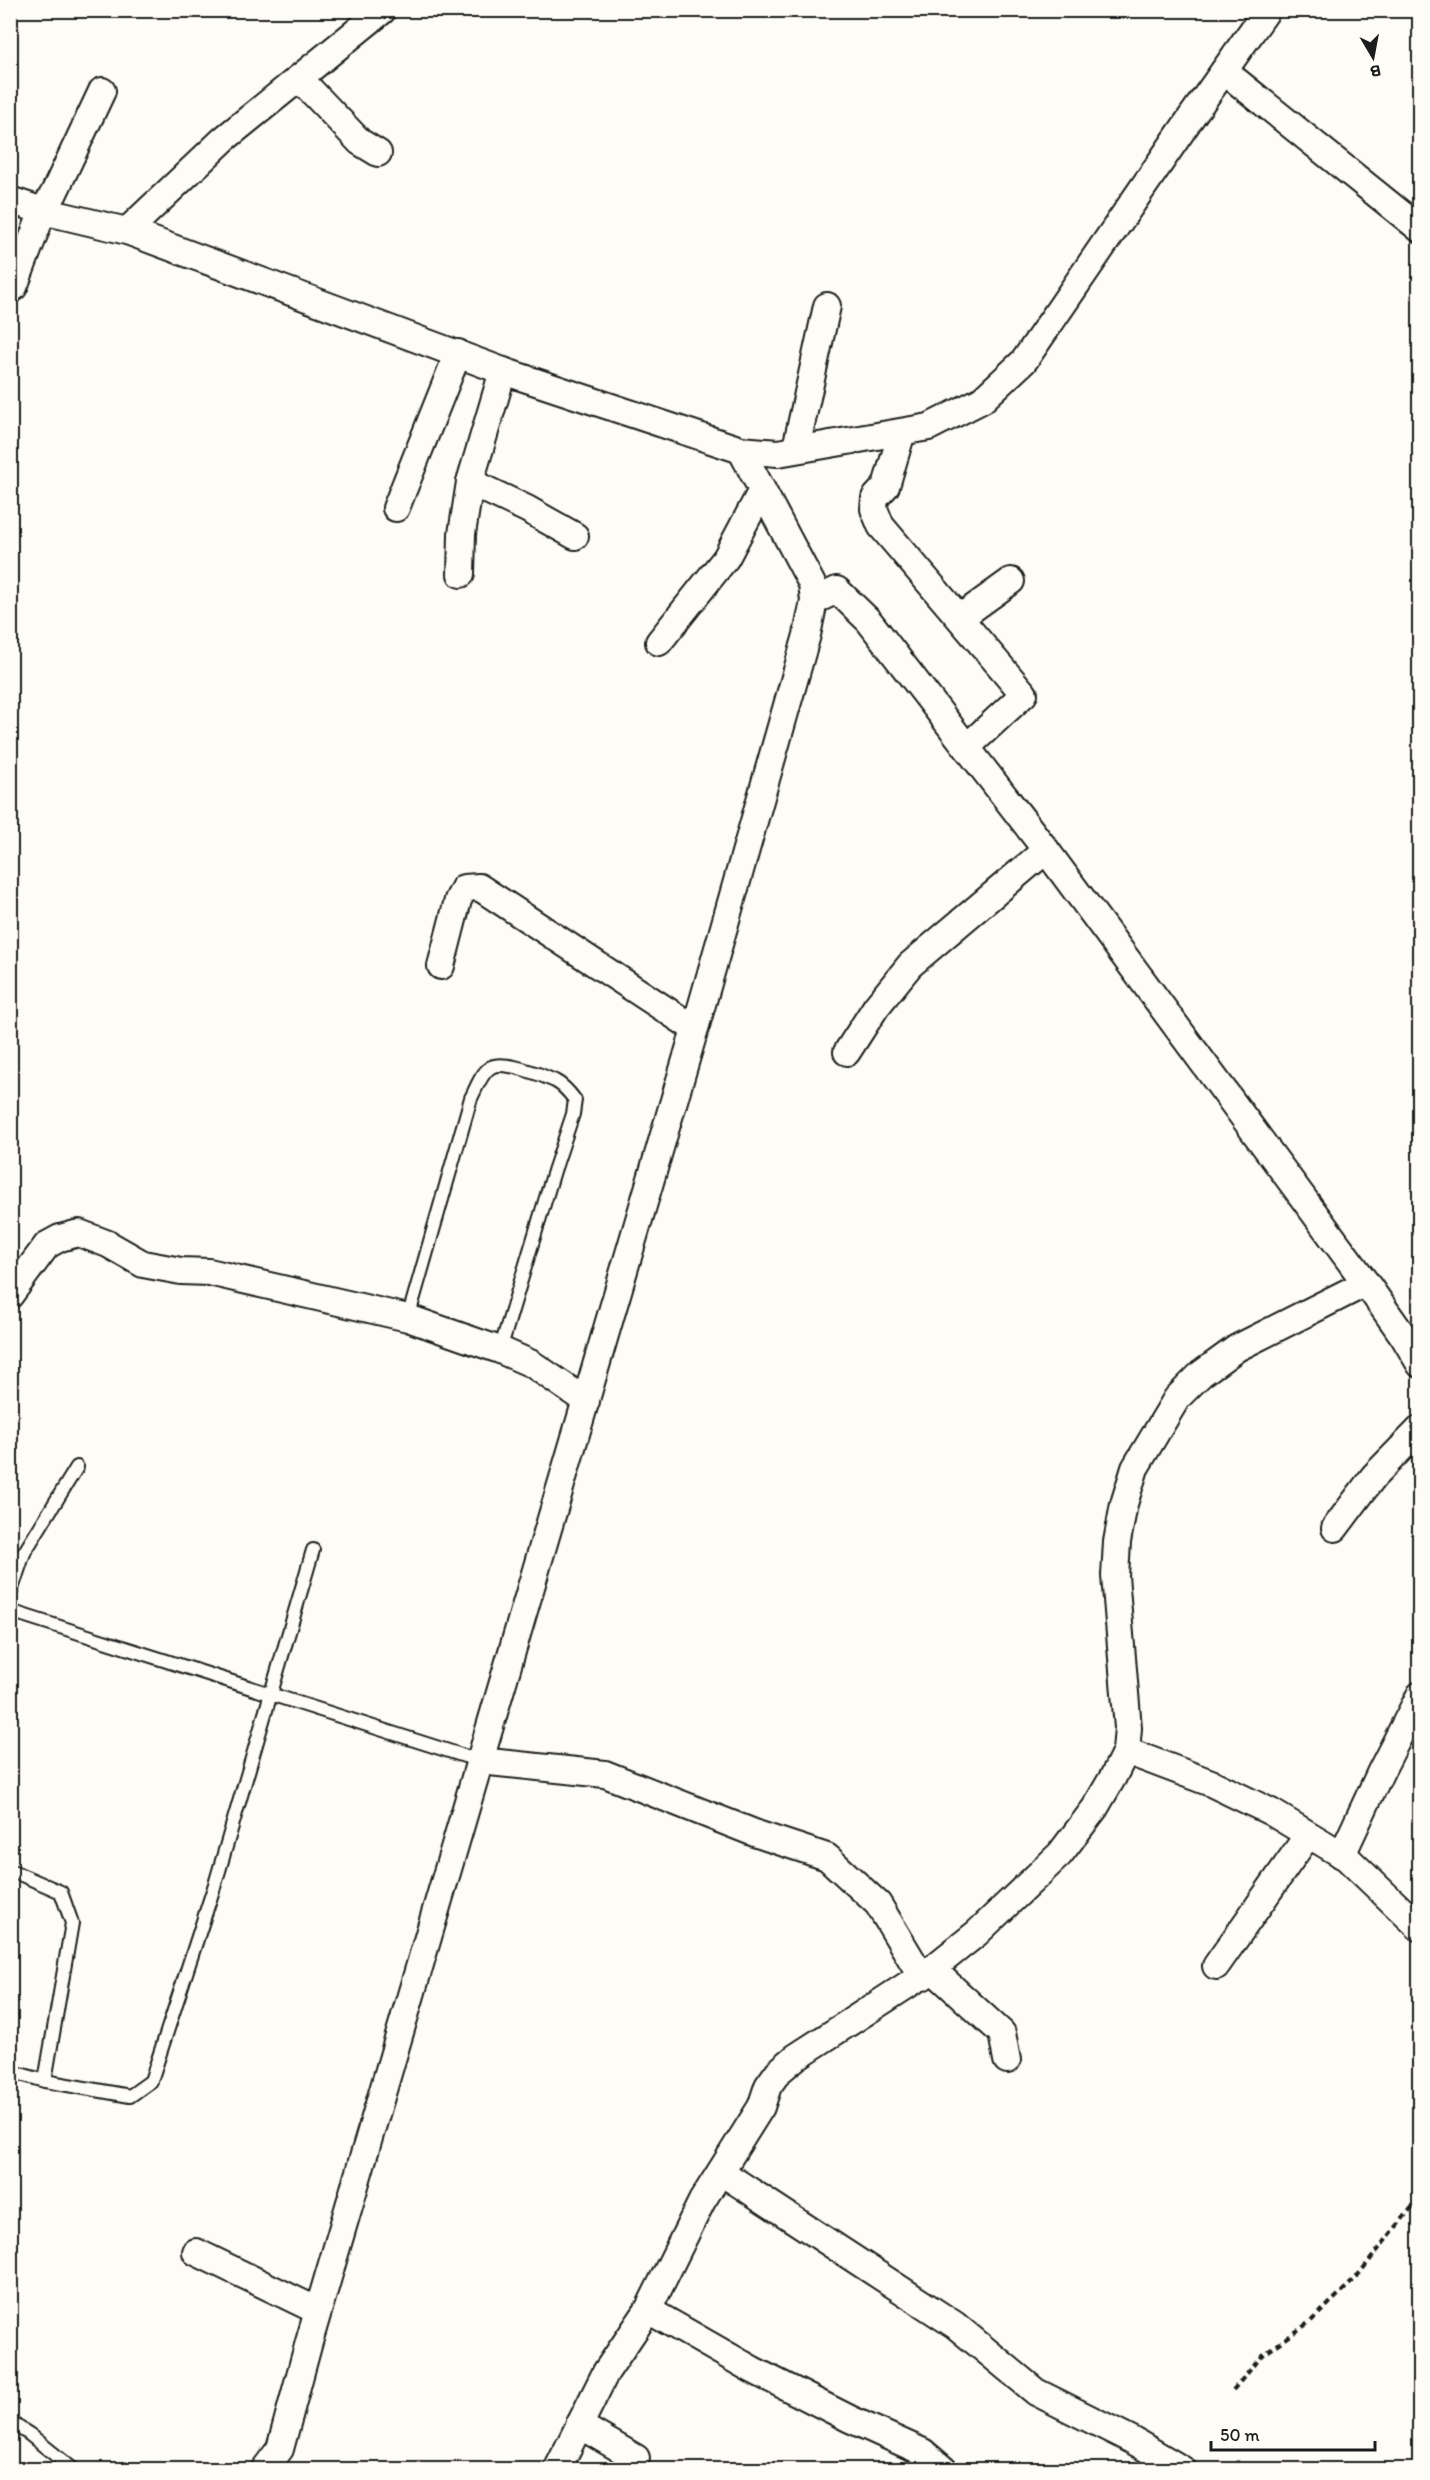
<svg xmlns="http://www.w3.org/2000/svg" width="1430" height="2480" font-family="Itim,sans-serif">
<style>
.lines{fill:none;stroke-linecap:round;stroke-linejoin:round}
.service-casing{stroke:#1c1c1c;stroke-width:16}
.minor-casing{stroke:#1c1c1c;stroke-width:30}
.path{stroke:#1c1c1c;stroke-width:4;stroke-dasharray:6 4.5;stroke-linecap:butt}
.service{stroke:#fdfcf7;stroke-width:12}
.minor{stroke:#fdfcf7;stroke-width:26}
</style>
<rect width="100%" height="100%" fill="#fdfcf7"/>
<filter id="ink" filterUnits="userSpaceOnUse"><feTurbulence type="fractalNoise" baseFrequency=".0167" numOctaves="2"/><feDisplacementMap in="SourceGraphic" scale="12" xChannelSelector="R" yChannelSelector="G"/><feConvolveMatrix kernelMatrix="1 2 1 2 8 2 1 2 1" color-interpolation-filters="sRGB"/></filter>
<g filter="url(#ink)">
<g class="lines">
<!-- service casing -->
<g class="service-casing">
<g id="service">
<path d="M408 1318 471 1098C476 1089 481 1073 491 1067 504 1060 542 1075 555 1081 563 1085 569 1092 575 1100L573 1114 554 1171 500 1350"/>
<path d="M10 1595 24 1553 77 1467"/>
<path d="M10 1611 480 1761"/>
<path d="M10 1870 61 1892 72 1923 45 2081"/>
<path d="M10 2071 45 2081 130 2096 151 2081 216 1881 313 1550"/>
<path d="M10 2422 29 2434 74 2470"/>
</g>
</g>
<!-- minor casing -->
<g class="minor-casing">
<g id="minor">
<path d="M1224 71 1420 229"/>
<path d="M299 78 360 142 378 153"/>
<path d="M10 200 43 211 127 231 503 371 741 450 812 584 814 601 807 635 695 1029 309 2342 280 2449 264 2470"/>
<path d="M127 231 224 139 383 10"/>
<path d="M10 290 14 287 43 211 54 193 102 91"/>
<path d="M902 432 886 486 875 498 874 509 881 526 1024 694 967 747"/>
<path d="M796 448 827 306"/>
<path d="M741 450 778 453 929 427 982 400 1024 361 1192 116 1267 10"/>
<path d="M470 482 527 509 575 536"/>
<path d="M396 508 458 353"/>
<path d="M461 574 462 534 470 482 503 371"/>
<path d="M961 617 1011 581"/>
<path d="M659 642 726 558 762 490"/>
<path d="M441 966 458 900 464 888 479 887 695 1029"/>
<path d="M847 1052 876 1007 910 965 1046 850"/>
<path d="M1366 1283 1404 1337 1420 1364"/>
<path d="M10 1295 47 1245 60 1238 79 1233 108 1244 143 1264 181 1271 209 1272 408 1318 500 1350 532 1364 586 1401"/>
<path d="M1335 1528 1374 1476 1420 1429"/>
<path d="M1126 1751 1211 1783 1271 1812 1346 1857 1420 1928"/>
<path d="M480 1761 605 1774 757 1834 827 1857 878 1904 922 1977"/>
<path d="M1342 1855 1381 1771 1420 1695"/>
<path d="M1216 1966 1308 1835"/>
<path d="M932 1969 1002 2033 1007 2060"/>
<path d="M721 2172 955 2325 1036 2392 1132 2440 1183 2470"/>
<path d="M196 2252 318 2311"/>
<path d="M648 2310 753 2370 850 2419 923 2452 944 2470"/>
<path d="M579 2425 636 2458"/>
<path d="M557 2470 606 2372 648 2310 702 2201 761 2107 768 2086 778 2072 796 2057 932 1969 977 1933 1060 1854 1095 1808 1113 1777 1126 1751 1128 1728 1115 1576 1117 1542 1124 1504 1135 1468 1177 1398 1201 1374 1237 1348 1366 1283 1046 850 869 621 837 590 814 601"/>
</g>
</g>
<!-- path -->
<path class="path" d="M1233 2390 1263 2355 1311 2321 1354 2280 1420 2197"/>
<!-- service -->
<use href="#service" class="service"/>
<!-- minor -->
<use href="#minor" class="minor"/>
</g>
</g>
<!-- margin -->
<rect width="1430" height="2480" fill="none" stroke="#fdfcf7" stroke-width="36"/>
<rect x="18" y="18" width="1394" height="2444" fill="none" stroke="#1c1c1c" stroke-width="2" filter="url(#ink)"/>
<!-- north arrow -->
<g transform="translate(1373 57) rotate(170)" stroke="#fdfcf7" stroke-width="4.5" paint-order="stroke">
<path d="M0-4.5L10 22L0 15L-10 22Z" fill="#1c1c1c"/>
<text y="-9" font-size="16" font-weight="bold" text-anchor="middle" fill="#1c1c1c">B</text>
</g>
<!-- scale -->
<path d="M1211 2441v9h164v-9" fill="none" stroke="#1c1c1c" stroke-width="3"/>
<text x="1220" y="2441" font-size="18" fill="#1c1c1c" stroke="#fdfcf7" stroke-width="4.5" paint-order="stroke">50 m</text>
</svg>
